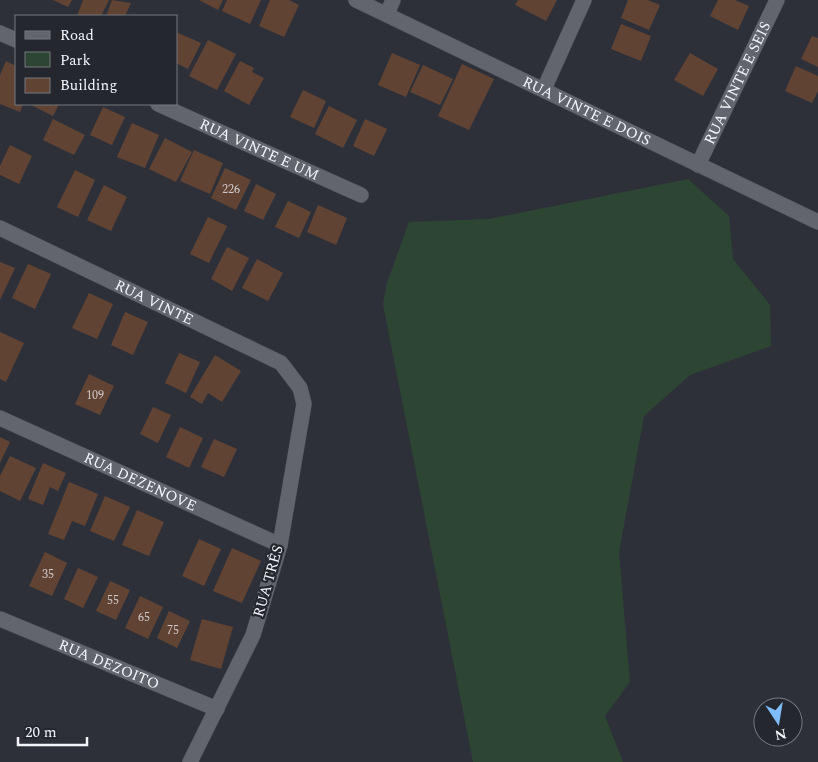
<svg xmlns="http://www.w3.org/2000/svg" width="818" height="762" font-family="Spectral,serif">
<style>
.green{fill:#2d4633}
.building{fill:#614334}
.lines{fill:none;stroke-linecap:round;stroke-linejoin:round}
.street-casing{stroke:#4b4d54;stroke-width:16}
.street{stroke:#62656e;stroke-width:15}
.labels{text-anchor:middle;stroke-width:4.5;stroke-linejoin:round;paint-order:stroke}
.number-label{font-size:12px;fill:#cec8c8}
.street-label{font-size:15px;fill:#f3f5fa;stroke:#24272e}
</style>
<rect width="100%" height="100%" fill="#2e3039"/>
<!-- green -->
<path class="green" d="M688 179 729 216 733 259 770 305 771 346 690 375 644 416 619 552 630 682 605 716 623 762H473L383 304 387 283 409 222 489 219Z"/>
<!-- building -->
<g class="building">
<path d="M53 0H72L68 7Z"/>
<path d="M83 0H109L101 16H77Z"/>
<path d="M112 0 131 3 125 16H106Z"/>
<path d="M199 0H223L218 10Z"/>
<path d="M227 0H261L250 24 222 11Z"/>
<path d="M270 0H289L299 5 284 37 259 26Z"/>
<path d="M518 0H557L546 21 515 5Z"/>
<path d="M628 0H648L660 5 649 30 621 18Z"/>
<path d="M718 0H735L749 6 738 30 710 16Z"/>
<path d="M621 24 651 36 641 61 611 49Z"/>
<path d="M176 32 201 43 188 69 176 63Z"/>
<path d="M812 36 818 38V67L801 59Z"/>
<path d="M208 40 236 54 217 90 189 76Z"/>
<path d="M392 53 420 65 406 97 378 85Z"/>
<path d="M690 53 718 69 703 96 674 80Z"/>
<path d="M6 61 16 66V104H23L20 112 0 104V75Z"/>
<path d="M240 61 254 68 252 72 264 78 249 105 224 91Z"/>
<path d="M462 64 494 79 469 130 438 116Z"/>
<path d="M423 65 453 79 440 105 410 92Z"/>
<path d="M796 66 818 76V91L812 103 785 91Z"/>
<path d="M303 90 326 101 314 128 290 117Z"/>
<path d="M31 104H59L53 116 31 105Z"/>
<path d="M329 106 357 120 343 148 315 134Z"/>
<path d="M103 107 125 117 112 145 90 135Z"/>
<path d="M53 119 85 135 74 155 43 140Z"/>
<path d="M365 119 387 129 374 156 353 146Z"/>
<path d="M132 123 159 135 145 168 117 157Z"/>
<path d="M165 138 192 152 176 182 149 169Z"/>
<path d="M10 145 32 156 19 184 0 175V166Z"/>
<path d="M194 150 223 163 210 194 180 181Z"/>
<path d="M225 168 251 180 236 210 211 198Z"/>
<path d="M75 170 95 180 78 217 57 207Z"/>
<path d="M256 184 276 194 263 220 244 211Z"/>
<path d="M104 185 127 197 111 231 87 220Z"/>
<path d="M288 201 311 212 299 238 275 227Z"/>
<path d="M318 205 347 218 336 245 307 232Z"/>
<path d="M208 217 227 226 209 263 190 254Z"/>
<path d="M227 247 249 258 232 291 211 279Z"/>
<path d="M257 259 283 273 268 301 242 288Z"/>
<path d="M0 262 15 268 0 300Z"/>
<path d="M28 264 51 274 35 309 12 298Z"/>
<path d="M89 293 113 304 97 339 72 328Z"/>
<path d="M125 312 148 322 133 355 111 345Z"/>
<path d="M0 332 24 343 6 382 0 379Z"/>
<path d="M179 353 200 362 186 393 165 383Z"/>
<path d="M215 355 241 371 222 402 208 393 202 404 190 397Z"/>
<path d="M89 374 114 386 100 415 75 404Z"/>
<path d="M153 407 171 415 158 443 140 434Z"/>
<path d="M180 427 203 438 189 468 166 457Z"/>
<path d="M0 437 10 442 0 463Z"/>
<path d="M214 439 237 449 224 477 201 467Z"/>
<path d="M10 456 36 468 20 501 0 491V476Z"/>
<path d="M43 463 66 473 58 491 50 487 43 505 28 499Z"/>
<path d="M69 482 98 494 85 526 72 521 64 540 48 534Z"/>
<path d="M105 496 130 507 114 541 90 531Z"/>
<path d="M137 510 164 522 149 556 122 545Z"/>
<path d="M199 539 221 549 204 586 182 576Z"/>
<path d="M232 548 261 561 242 603 213 591Z"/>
<path d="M45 552 67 563 52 596 29 586Z"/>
<path d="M78 568 98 577 83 608 64 599Z"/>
<path d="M110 581 130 590 116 620 96 611Z"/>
<path d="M140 596 163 607 148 639 125 628Z"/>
<path d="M169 611 190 621 177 648 157 638Z"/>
<path d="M202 619 233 627 221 669 190 660Z"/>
</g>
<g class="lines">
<!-- street casing -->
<g class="street-casing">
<g id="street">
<path id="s1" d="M356 0 818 222"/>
<path d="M387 14 393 0"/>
<path d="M0 33 16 40"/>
<path d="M544 89 584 0"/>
<path id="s2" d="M158 104 361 195"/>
<path id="s3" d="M698 165 777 0"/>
<path id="s4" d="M0 228 281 363 300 388 304 404 280 545 253 635 190 762"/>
<path id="s5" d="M0 418 280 545"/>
<path id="s6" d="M0 619 217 709"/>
</g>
</g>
<!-- street -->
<use href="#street" class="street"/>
</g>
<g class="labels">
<!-- number labels -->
<g class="number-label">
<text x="231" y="193">226</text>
<text x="95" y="399">109</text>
<text x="48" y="578">35</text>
<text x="113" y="604">55</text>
<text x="144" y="621">65</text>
<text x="173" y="634">75</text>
</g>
<!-- street labels -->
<g class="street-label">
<text dy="5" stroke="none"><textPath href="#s3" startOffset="91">RUA VINTE E SEIS</textPath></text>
<text dy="5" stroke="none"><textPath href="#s1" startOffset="256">RUA VINTE E DOIS</textPath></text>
<text dy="5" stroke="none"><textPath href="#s2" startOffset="111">RUA VINTE E UM</textPath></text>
<text dy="5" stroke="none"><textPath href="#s4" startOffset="171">RUA VINTE</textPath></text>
<text dy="5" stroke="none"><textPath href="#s5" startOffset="154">RUA DEZENOVE</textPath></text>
<text transform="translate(268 581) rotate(-74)" y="5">RUA TRÊS</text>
<text dy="5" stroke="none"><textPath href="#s6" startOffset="118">RUA DEZOITO</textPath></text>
</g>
</g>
<!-- legend -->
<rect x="15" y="15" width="162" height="90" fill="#24272e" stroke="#777980"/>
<rect x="25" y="31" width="25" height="8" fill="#62656e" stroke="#777980"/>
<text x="60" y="40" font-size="15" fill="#f3f5fa">Road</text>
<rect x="25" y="52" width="25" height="15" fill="#2d4633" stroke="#777980"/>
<text x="60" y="65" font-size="15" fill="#f3f5fa">Park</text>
<rect x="25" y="78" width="25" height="15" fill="#614334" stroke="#777980"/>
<text x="60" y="90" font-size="15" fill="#f3f5fa">Building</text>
<!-- north arrow -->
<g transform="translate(778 722) rotate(168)"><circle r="24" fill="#24272e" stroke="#777980"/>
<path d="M0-4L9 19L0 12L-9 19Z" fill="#7fbdfa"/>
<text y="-8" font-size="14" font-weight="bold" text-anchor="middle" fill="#f3f5fa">N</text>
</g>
<!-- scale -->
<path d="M18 737v8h69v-8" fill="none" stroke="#f3f5fa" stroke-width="2.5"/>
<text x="25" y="737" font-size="15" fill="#f3f5fa" stroke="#24272e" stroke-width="4" paint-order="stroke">20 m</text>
</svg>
